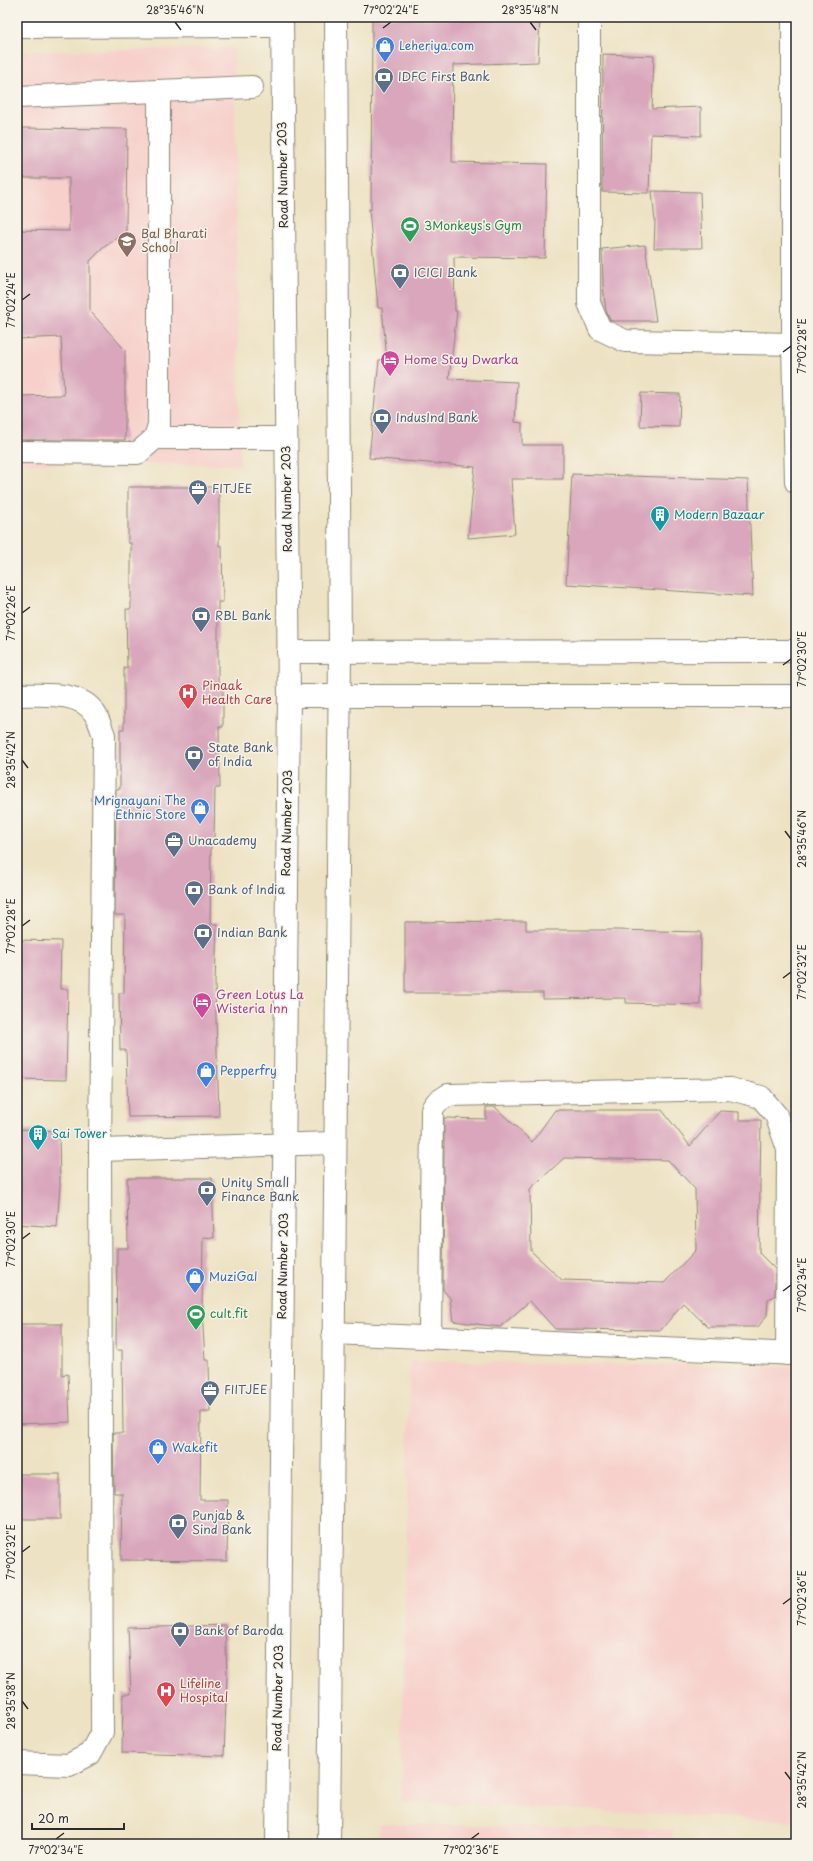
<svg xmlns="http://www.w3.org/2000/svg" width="813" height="1861" font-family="'Playpen Sans',sans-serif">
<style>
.built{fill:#f7d0cb}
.building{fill:#d9a6bc;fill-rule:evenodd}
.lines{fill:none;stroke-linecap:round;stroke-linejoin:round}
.minor-casing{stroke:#8c8677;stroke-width:24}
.minor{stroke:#fff;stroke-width:22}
.ticks{fill:none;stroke:#2b2b2b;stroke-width:1.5}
.labels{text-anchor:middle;stroke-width:3;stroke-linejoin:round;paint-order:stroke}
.shop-label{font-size:12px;fill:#366cbe;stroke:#f7f3e8;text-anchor:start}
.service-label{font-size:12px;fill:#4e5e75;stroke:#f7f3e8;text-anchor:start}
.street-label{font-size:12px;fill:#2b2b2b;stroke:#f7f3e8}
.leisure-label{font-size:12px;fill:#27864d;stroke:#f7f3e8;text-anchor:start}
.education-label{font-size:12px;fill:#785e54;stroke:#f7f3e8;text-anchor:start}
.hotel-label{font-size:12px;fill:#b23c85;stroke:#f7f3e8;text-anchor:start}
.culture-label{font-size:12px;fill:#0d838f;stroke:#f7f3e8;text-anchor:start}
.health-label{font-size:12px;fill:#be3a42;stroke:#f7f3e8;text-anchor:start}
.neatline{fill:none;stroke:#2b2b2b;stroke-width:1.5}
.ticks-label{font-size:10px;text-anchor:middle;fill:#2b2b2b}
</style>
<rect width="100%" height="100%" fill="#f7f3e8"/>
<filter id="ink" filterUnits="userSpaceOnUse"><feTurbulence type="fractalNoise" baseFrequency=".025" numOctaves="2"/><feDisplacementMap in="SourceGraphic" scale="8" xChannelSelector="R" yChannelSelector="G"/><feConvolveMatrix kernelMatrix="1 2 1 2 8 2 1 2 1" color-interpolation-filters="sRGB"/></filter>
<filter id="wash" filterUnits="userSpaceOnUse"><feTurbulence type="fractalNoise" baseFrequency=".012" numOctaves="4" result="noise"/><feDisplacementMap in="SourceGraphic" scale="16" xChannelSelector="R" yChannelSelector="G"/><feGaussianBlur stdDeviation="0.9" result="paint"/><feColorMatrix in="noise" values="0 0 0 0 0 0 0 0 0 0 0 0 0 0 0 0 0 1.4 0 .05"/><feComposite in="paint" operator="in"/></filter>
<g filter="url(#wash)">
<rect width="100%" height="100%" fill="#ede2c3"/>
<!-- built -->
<g class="built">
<path d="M234 48 240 465 17 464V52Z"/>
<path d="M410 1361 796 1367V1821L401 1801Z"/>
<path d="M379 1824 673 1829V1844H379Z"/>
</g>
<g id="blocks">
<!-- building -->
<g class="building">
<path d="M372 17 460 20V17H540L538 62 453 65 452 162 547 164 545 258 454 257 455 311H457L449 379 517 382 515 422 522 423V445H563V479H511L515 534 468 538 475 467 369 458 379 360H387L382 308H378L369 209 371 210Z"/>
<path d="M603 54 654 56 652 109 701 107V136L651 134 649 193 602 192Z"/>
<path d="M17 128 127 129 126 231 103 248 90 261V311L125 350V440H17V396L64 395 61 337 17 339V230L69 231V178H17Z"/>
<path d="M652 191 700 192 702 248H654L655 222Z"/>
<path d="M645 245 656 321H613L610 320 606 311 603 286 602 249Z"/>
<path d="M641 393 680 394 679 427 640 426Z"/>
<path d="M572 474 748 480 753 596 566 584Z"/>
<path d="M128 487H219V546H222L223 602H218V684H223V727H219L220 788H215L214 841H211L210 924H217L215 983 219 1116 128 1117 126 1050H120L119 993H124L125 915H115L116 789H120V729H124V668H127L126 609H131V543H128Z"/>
<path d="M526 921V930H617L701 932 700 1005 626 1003V998L543 999V993H405V922Z"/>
<path d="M17 940 61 941 60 989H68L66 1080 17 1079Z"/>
<path d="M486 1107H495L532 1142 555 1110H662L690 1146 720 1111 739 1112V1120H761L759 1253 775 1269V1295L768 1300 767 1315 758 1327H708L683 1303 661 1330 555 1329 530 1301 500 1327 453 1321 450 1298 443 1290 444 1118 486 1119ZM564 1158 668 1160 695 1189 696 1250 664 1283 562 1280 531 1251 530 1189Z"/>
<path d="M17 1129 59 1131 60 1186 57 1227 17 1224Z"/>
<path d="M127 1178H212L214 1238 203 1237 202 1311 205 1360H209L210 1412H201L200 1500H228L227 1561 121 1560 122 1493H114L113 1433H123L122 1350H116L117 1248H128Z"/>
<path d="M17 1324H62V1375L68 1374 70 1422 17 1424Z"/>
<rect x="17" y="1474" width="43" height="45"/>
<path d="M225 1625 227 1674 224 1756 122 1753 123 1694H131L128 1628Z"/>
</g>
</g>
</g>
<g filter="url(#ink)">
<use href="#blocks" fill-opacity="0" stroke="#8c8677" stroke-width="1"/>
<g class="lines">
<!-- minor casing -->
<g class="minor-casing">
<g id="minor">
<path d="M589 17V303L600 329 625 341 796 344"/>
<path d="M793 17V344L796 482"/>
<path d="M17 27 282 26"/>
<path d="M17 97 252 87"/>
<path d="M155 438H286"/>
<path d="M17 452 138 453 155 438 159 425V91"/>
<path d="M288 652 796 651"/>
<path d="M17 695C41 695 81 690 95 714 99 720 101 728 104 735L100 1150 102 1732 90 1754 69 1765 17 1763"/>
<path d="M289 696H796"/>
<path d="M100 1150 335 1143"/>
<path d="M333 1333 796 1354"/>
<path d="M430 1338 432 1109 437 1102 448 1095 730 1089 761 1097 776 1115 788 1149 787 1354"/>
<path d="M277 1844 289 696 282 17"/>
<path d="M329 1844 340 651 336 17"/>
</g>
</g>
<!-- minor -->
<use href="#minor" class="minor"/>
</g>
</g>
<!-- ticks -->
<path class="ticks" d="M175 22 181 30M530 22 536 30M383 28 391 22M22 300 30 294M783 352 791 346M22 613 30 607M783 665 791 659M22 760 28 768M785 831 791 839M22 926 30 920M783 978 791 972M22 1239 30 1233M783 1291 791 1285M22 1552 30 1546M783 1604 791 1598M22 1701 28 1709M785 1772 791 1780M56 1839 64 1833M471 1839 479 1833"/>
<!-- icons -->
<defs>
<g id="shop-pin" transform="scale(1)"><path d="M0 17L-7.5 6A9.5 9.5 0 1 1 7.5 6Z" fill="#3f7fe0" stroke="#f7f3e8"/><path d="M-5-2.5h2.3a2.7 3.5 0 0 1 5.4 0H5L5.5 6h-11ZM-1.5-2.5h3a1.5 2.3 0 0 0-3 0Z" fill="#fff"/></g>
<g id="bank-pin" transform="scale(1)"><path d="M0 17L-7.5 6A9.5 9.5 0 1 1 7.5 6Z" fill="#5c6f8a" stroke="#f7f3e8"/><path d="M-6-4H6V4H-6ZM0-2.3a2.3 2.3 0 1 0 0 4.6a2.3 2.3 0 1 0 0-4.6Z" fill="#fff"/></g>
<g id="stadium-pin" transform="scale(1)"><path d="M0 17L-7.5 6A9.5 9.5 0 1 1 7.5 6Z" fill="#2e9e5b" stroke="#f7f3e8"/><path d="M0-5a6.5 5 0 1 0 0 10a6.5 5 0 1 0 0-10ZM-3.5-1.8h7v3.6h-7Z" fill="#fff"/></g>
<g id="school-pin" transform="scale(1)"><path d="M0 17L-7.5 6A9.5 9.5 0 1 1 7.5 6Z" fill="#8d6e63" stroke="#f7f3e8"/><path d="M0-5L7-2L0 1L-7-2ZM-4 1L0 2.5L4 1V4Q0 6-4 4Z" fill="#fff"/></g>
<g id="hotel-pin" transform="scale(1)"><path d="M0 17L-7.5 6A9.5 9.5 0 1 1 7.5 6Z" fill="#d1479c" stroke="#f7f3e8"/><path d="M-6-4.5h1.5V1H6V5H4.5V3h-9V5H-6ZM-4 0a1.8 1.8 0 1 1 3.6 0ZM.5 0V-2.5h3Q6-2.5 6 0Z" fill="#fff"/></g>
<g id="office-pin" transform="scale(1)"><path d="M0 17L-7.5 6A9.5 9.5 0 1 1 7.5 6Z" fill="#5c6f8a" stroke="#f7f3e8"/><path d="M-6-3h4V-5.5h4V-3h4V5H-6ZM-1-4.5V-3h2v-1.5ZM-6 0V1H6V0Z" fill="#fff"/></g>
<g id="building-pin" transform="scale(1)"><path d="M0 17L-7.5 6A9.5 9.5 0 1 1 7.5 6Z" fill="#0f9aa8" stroke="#f7f3e8"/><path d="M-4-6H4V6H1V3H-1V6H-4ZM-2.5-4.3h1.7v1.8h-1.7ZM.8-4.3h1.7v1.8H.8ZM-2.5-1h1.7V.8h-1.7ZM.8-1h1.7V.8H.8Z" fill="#fff"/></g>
<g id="hospital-pin" transform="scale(1)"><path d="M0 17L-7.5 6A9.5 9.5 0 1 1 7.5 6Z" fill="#e0444e" stroke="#f7f3e8"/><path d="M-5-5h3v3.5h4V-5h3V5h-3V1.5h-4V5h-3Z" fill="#fff"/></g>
</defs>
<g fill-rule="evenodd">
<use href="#shop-pin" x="385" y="46"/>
<use href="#bank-pin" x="384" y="77"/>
<use href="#stadium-pin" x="410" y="226"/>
<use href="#school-pin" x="127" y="241"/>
<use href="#bank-pin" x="400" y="273"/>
<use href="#hotel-pin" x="390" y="360"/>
<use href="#bank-pin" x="382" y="418"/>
<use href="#office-pin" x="198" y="489"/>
<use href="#building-pin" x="660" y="515"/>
<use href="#bank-pin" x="201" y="616"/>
<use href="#hospital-pin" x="188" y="693"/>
<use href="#bank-pin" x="194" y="755"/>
<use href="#shop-pin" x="200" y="808"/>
<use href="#office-pin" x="174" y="841"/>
<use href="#bank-pin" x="194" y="890"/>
<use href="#bank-pin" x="203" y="933"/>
<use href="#hotel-pin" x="202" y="1002"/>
<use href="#shop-pin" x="206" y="1071"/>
<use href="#building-pin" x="38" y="1134"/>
<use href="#bank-pin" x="207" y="1190"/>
<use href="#shop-pin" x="195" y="1277"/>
<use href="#stadium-pin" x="196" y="1314"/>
<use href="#office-pin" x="210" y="1390"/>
<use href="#shop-pin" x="158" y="1448"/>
<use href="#bank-pin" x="178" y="1523"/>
<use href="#bank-pin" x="180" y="1631"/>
<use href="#hospital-pin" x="166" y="1691"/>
</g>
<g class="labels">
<!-- shop labels -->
<g class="shop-label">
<text x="399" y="50">Leheriya.com</text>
<text x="186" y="805" text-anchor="end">Mrignayani The<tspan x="186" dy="14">Ethnic Store</tspan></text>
<text x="220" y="1075">Pepperfry</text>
<text x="209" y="1281">MuziGal</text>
<text x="172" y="1452">Wakefit</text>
</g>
<!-- service labels -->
<g class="service-label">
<text x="398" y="81">IDFC First Bank</text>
<text x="414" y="277">ICICI Bank</text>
<text x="396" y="422">IndusInd Bank</text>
<text x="212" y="493">FITJEE</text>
<text x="215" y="620">RBL Bank</text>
<text x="208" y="752">State Bank<tspan x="208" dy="14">of India</tspan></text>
<text x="188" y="845">Unacademy</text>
<text x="208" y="894">Bank of India</text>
<text x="217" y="937">Indian Bank</text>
<text x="221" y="1187">Unity Small<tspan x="221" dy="14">Finance Bank</tspan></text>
<text x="224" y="1394">FIITJEE</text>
<text x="192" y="1520">Punjab &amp;<tspan x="192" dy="14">Sind Bank</tspan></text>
<text x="194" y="1635">Bank of Baroda</text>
</g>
<!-- street labels -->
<g class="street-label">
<text transform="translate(283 175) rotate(-91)" y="4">Road Number 203</text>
<text transform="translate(287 499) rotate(-91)" y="4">Road Number 203</text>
<text transform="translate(287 823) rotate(-89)" y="4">Road Number 203</text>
<text transform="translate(283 1266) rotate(-89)" y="4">Road Number 203</text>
<text transform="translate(278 1698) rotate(-89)" y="4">Road Number 203</text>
</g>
<!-- leisure labels -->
<g class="leisure-label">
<text x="424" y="230">3Monkeys's Gym</text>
<text x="210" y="1318">cult.fit</text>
</g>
<!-- education labels -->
<g class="education-label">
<text x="141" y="238">Bal Bharati<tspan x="141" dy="14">School</tspan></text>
</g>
<!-- hotel labels -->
<g class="hotel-label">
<text x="404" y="364">Home Stay Dwarka</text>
<text x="216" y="999">Green Lotus La<tspan x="216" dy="14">Wisteria Inn</tspan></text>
</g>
<!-- culture labels -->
<g class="culture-label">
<text x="674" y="519">Modern Bazaar</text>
<text x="52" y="1138">Sai Tower</text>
</g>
<!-- health labels -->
<g class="health-label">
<text x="202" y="690">Pinaak<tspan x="202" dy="14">Health Care</tspan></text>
<text x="180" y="1688">Lifeline<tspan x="180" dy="14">Hospital</tspan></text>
</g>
</g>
<!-- margin -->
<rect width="813" height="1861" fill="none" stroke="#f7f3e8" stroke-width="44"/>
<!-- scale -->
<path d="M32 1823v6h92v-6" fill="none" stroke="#2b2b2b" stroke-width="2"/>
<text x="38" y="1823" font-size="12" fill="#2b2b2b" stroke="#f7f3e8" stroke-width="3" paint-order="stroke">20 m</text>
<rect x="22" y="22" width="769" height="1817" class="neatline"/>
<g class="ticks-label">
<text x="175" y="14">28°35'46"N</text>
<text x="391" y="14">77°02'24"E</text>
<text x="530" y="14">28°35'48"N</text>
<text transform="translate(11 300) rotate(-90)" y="4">77°02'24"E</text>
<text transform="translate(802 346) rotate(-90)" y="4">77°02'28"E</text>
<text transform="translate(11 613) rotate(-90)" y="4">77°02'26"E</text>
<text transform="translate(802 659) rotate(-90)" y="4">77°02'30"E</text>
<text transform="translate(11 760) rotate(-90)" y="4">28°35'42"N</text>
<text transform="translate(802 839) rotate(-90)" y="4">28°35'46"N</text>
<text transform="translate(11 926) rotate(-90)" y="4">77°02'28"E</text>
<text transform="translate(802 972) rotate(-90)" y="4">77°02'32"E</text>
<text transform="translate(11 1239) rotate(-90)" y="4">77°02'30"E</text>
<text transform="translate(802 1285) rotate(-90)" y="4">77°02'34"E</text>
<text transform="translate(11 1552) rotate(-90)" y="4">77°02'32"E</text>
<text transform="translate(802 1598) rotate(-90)" y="4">77°02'36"E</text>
<text transform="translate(11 1701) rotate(-90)" y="4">28°35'38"N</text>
<text transform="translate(802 1780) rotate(-90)" y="4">28°35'42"N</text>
<text x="56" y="1854">77°02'34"E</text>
<text x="471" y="1854">77°02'36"E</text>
</g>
</svg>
